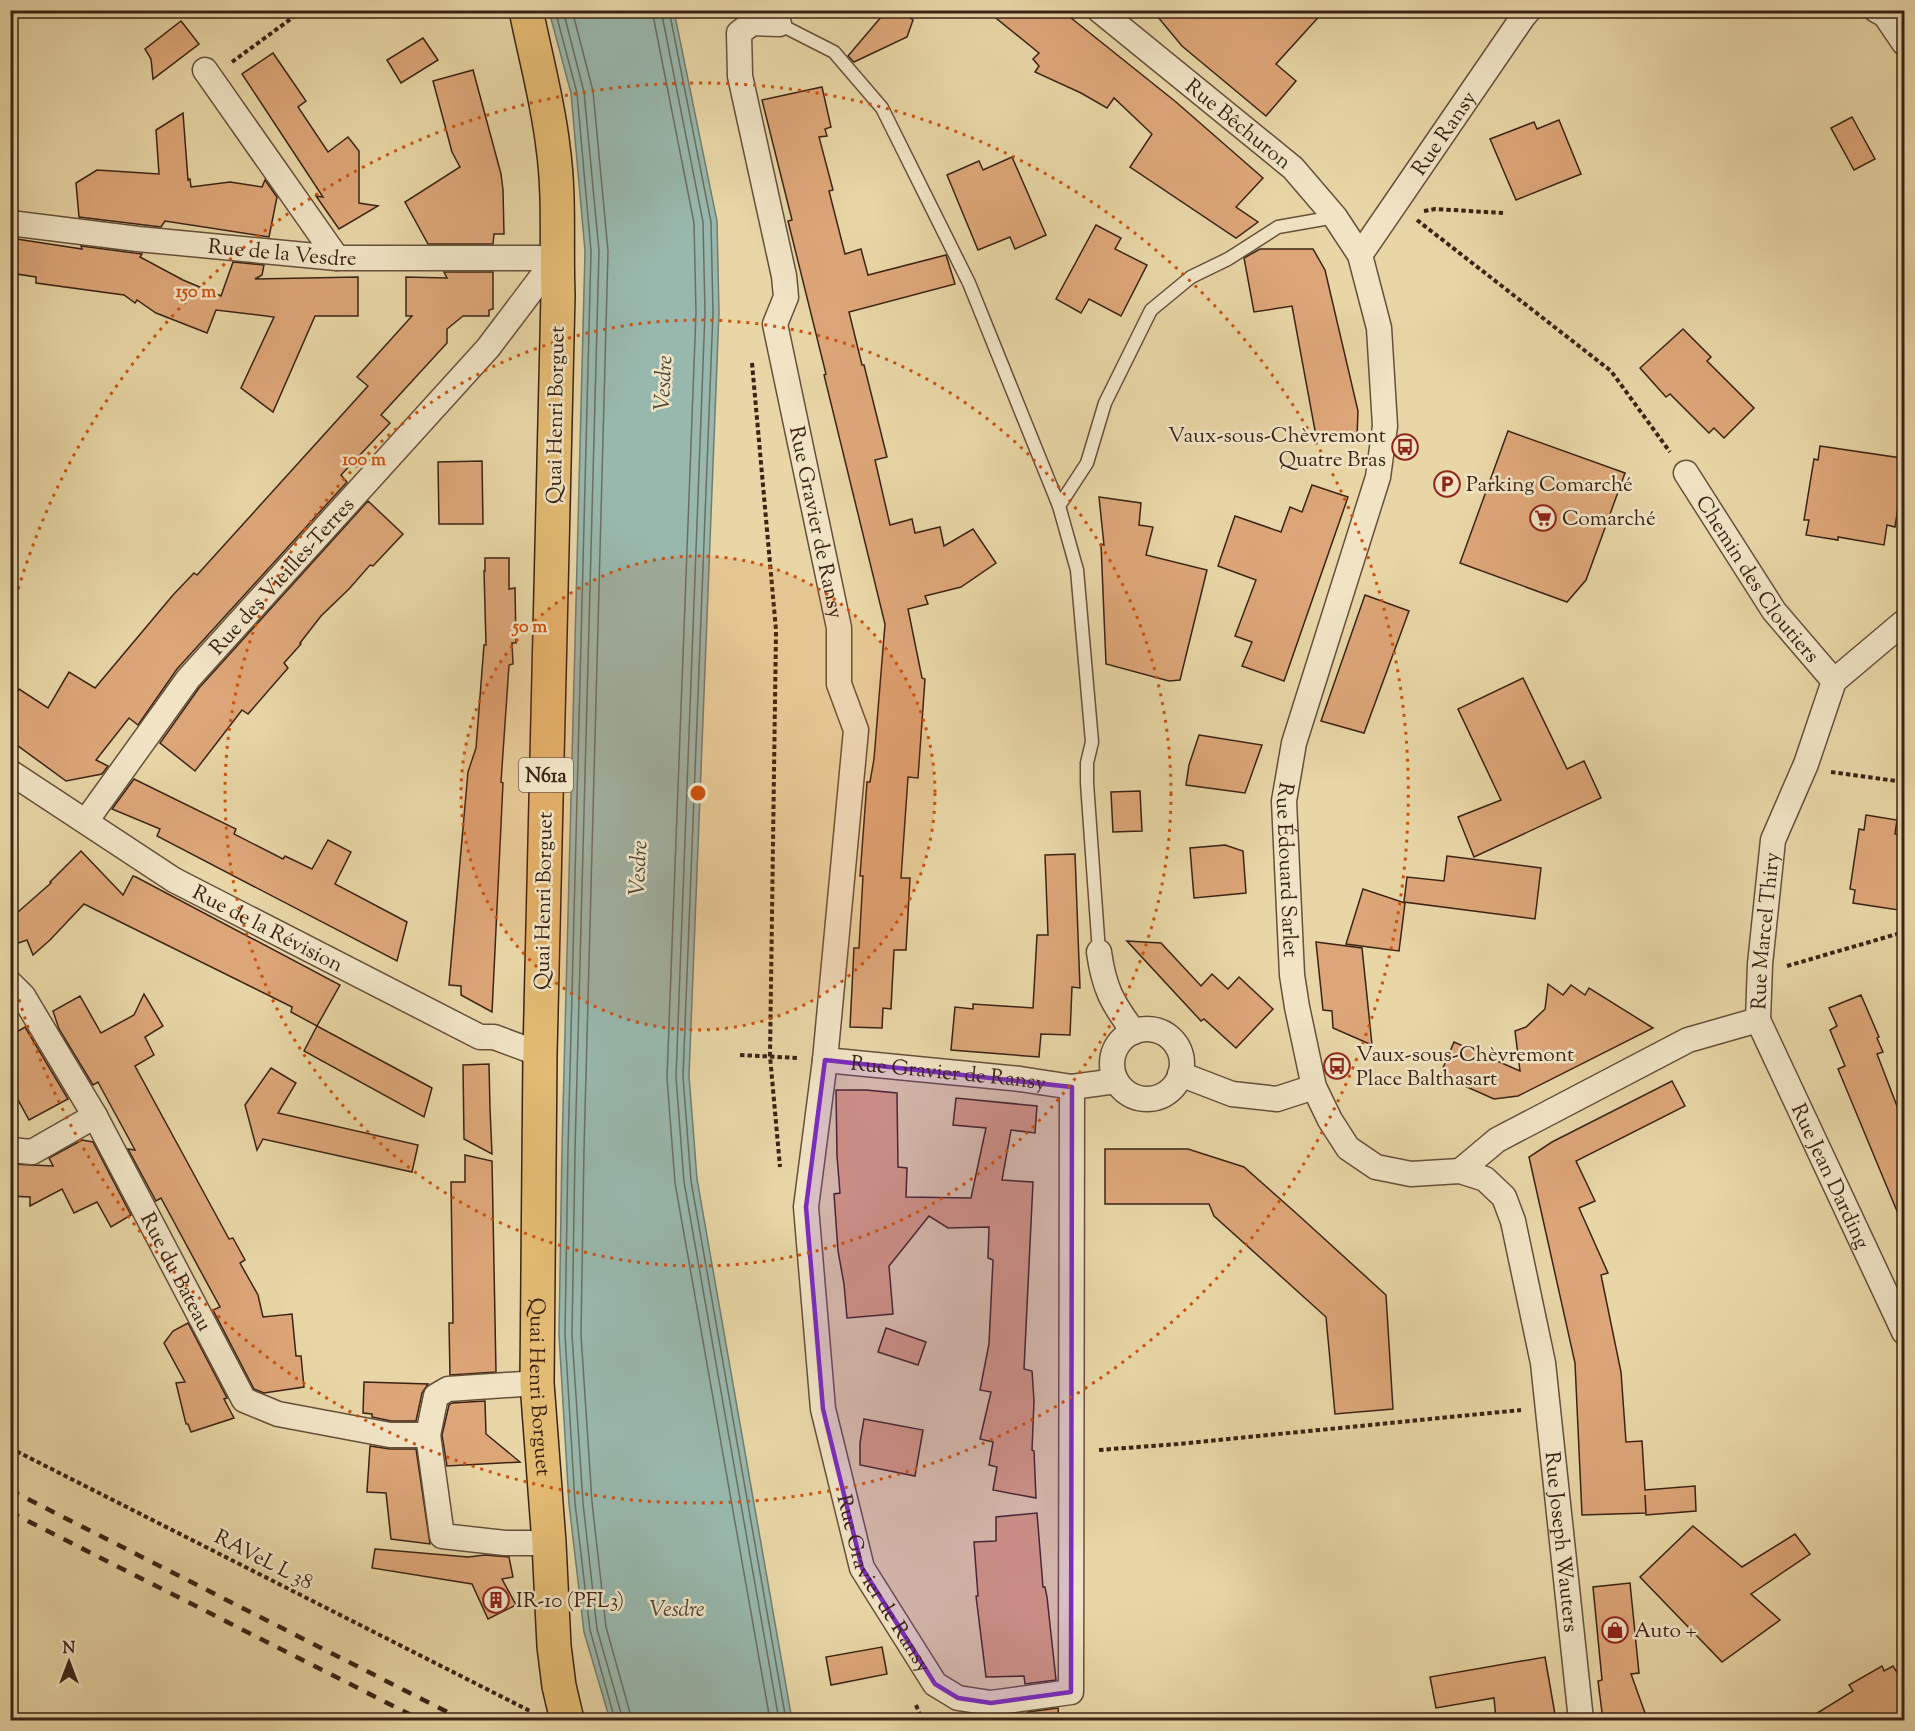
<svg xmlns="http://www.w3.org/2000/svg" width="1915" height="1731" font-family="'Sorts Mill Goudy',serif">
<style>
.water{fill:#98b8ad;stroke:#737c71;stroke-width:1.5}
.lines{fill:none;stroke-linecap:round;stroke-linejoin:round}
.shore{stroke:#6a6e62;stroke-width:1.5}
.building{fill:#dda678;stroke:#3b2316;stroke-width:1.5}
.lane-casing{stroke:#66503a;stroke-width:15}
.street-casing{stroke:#66503a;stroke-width:27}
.primary-casing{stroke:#3b2316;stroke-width:36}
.path{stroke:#3b2316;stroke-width:4;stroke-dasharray:4.5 3;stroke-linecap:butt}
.lane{stroke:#f0e4c5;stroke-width:12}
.street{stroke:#f0e4c5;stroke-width:24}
.primary{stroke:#e4bb73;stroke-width:33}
.rail{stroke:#3b2316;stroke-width:4.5;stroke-dasharray:10 10;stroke-linecap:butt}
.marked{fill:#7b2cbf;fill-opacity:0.2;stroke:#7b2cbf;stroke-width:4.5;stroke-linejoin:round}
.ring{fill:none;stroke:#ce510e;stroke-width:3;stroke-dasharray:3 6}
.labels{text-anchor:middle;stroke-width:5;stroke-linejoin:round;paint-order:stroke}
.shield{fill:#f0e4c5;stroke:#715d4a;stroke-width:1.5}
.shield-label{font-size:20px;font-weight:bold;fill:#3b2316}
.street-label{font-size:21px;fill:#3b2316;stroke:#f0e4c5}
.poi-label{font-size:21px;fill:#3b2316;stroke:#f0e4c5;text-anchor:start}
.water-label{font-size:22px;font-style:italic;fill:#52483c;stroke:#f0e4c5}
.centre{fill:#ce510e;stroke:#f0e4c5;stroke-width:3}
.ring-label{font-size:18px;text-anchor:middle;font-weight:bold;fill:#ce510e;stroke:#f0e4c5;stroke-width:5;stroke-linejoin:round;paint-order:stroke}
</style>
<rect width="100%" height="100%" fill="#e8d6a6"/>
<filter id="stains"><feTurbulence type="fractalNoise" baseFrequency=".00333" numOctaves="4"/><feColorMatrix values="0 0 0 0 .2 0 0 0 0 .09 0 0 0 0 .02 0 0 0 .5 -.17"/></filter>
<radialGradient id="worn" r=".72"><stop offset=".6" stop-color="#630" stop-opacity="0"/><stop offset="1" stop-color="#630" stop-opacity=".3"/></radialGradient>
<!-- water -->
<path class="water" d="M549 11H674L717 221 719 312 689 1076 697 1179 792 1720H610L584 1632 569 1504 559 1335 562 1149 585 251 571 93Z"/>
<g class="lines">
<!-- shore -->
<g class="shore">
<path d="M555 10 577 93 591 251 568 1150 565 1335 575 1503 590 1630 615 1720"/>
<path d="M563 10 584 92 599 251 575 1150 572 1335 583 1503 597 1629 623 1720"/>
<path d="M572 10 593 91 608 251 584 1150 581 1335 592 1502 606 1627 632 1720"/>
<path d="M652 10 694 223 696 312 667 1078 675 1183 770 1720"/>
<path d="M661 10 703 222 705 312 676 1077 684 1182 779 1720"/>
<path d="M669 10 711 222 713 312 683 1077 691 1181 786 1720"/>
</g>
</g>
<!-- building -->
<g class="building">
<path d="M887 10H899L913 20 907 37 854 62 848 56Z"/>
<path d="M986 10H1061L1176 102 1263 178 1236 207 1258 222 1236 238 1130 167 1152 134 1114 98 1107 108 1081 93 1035 72 1039 66 1033 59 1039 53Z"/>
<path d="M1152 10H1325L1276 64 1296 81 1266 116 1182 46Z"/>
<path d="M181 21 199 44 153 79 151 59 145 49Z"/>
<path d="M423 38 438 60 401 83 387 60Z"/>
<path d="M273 53 306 101 298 107 328 152 348 137 359 151V203L378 206 339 229 316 196 323 197 242 74Z"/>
<path d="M473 70 501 174 503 190 504 234H494L493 244H428L405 202 460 167 452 152 433 81Z"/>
<path d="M822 87 831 127 825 129 827 136 819 137 833 190 829 191 845 254 861 249 868 275 946 255 955 284 849 312 862 365H864L887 457 875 460 890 525 912 519 915 533 940 527 944 546 973 529 996 563 961 587 925 596 928 604 908 609 922 678 925 679 918 778 908 777 901 878H910L906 950H894L891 1009 883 1008 882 1028 850 1027 854 948H859L863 876H860L867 782H870L874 759 885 624 824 375 826 374 788 221 792 220 762 100Z"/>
<path d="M183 113 188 180 190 179 191 187 230 182 262 187 265 180 277 197 269 237 165 221 161 227 79 217 76 183 97 170 159 174 156 130Z"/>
<path d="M1852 117 1875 159 1854 170 1831 128Z"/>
<path d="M1559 120 1581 174 1516 200 1490 139 1534 122 1537 129Z"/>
<path d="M1012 157 1046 235 1015 249 1010 237 978 250 947 175 979 161 983 170Z"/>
<path d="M1096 225 1121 238 1115 249 1147 265 1121 316 1089 299 1081 313 1056 299Z"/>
<path d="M10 238 82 249 81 246 142 254 140 257 183 280 221 296 233 262 264 265 262 275 255 279 358 277V316H315L273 412 241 388 274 317 216 310 207 333 156 313 137 300 135 303 124 295 36 283V277L10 273Z"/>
<path d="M1260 249H1313L1325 270 1358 411 1357 437 1316 436 1292 306 1254 312 1244 258Z"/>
<path d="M444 272H493V309L489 310V316H463L447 329V343L381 415 390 423 341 475 347 482 177 669 138 725 129 718 96 760 108 766 102 774 66 781 10 740V702L19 689 48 708 69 672 95 688 173 595 194 573 197 575 368 386 357 377 412 316H406V277L447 278Z"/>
<path d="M1683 329 1711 357 1707 361 1754 408 1724 438 1714 428 1709 433 1670 394 1666 397 1640 368Z"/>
<path d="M1508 431 1625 473 1586 580 1567 602 1460 563Z"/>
<path d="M1820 446 1901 458 1899 473 1903 474 1895 527 1887 525 1884 545 1838 537V540L1806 535 1809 520H1804L1814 459 1818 460Z"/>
<path d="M482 461 483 524H439L438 462Z"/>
<path d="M1312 485 1348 497 1284 681 1242 666 1252 642 1235 636 1256 580 1218 566 1235 516 1281 532 1290 507 1302 512Z"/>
<path d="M1099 497 1141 503 1139 525 1153 527 1146 555 1207 570 1180 680 1169 681 1106 664 1101 544 1104 545Z"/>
<path d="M368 501 403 534 373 566 370 565 349 589 321 616 300 643 301 644 284 663 288 668 248 714 242 710 195 771 160 743 199 688Z"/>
<path d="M485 558H509V589L515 588 516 643H512L513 664 509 665 501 782 503 783 492 1012 461 995V986L449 985 468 772 476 748 484 645H486L484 571H485Z"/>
<path d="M1365 595 1409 611 1364 733 1321 721Z"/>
<path d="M1523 678 1567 769 1584 761 1601 798 1474 857 1458 817 1501 800 1458 709Z"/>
<path d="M1199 735 1262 745 1245 793 1186 785 1189 765Z"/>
<path d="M134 779 236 829 234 834 283 859 285 856 312 869 328 840 351 852 335 884 407 922 397 961 157 836 160 829 112 809Z"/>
<path d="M1140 791 1142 831 1113 832 1111 792Z"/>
<path d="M1866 815 1897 820 1895 834 1905 836V911L1853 903 1855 890 1850 889 1859 829 1864 830Z"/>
<path d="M1225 845 1243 851 1246 893 1194 898 1190 848Z"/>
<path d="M81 851 123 895 133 876 136 877 340 985 317 1026 291 1012 292 1007 84 904 50 940 33 955 27 940 10 946V919L51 883 50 882Z"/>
<path d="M1075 854 1080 988 1072 987 1070 1035 1041 1034 1039 1057 951 1050 955 1007 973 1009V1004L1033 1008 1037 935H1048L1045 855Z"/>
<path d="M1447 856 1541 868 1535 919 1404 902 1407 877 1444 881Z"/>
<path d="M1363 889 1405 903 1399 951 1346 944Z"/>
<path d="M1127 941 1161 943 1201 986 1212 974 1228 989 1239 977 1273 1009 1236 1048 1204 1019 1201 1021Z"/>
<path d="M1316 942 1362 948 1372 1045 1333 1028 1332 1011 1323 1010Z"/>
<path d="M1548 984 1563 995 1571 985 1585 995 1589 988 1653 1028 1518 1096 1494 1099 1440 1075 1454 1042 1520 1071 1515 1031 1526 1027 1545 1009Z"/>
<path d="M144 994 163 1026 145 1037 154 1055 135 1066 229 1239 233 1238 245 1260 240 1263 258 1295 263 1317 292 1314 296 1356H301L304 1387 264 1393 254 1389 213 1310 220 1307 161 1198 156 1201 128 1149 135 1150 99 1084 98 1082 93 1085 59 1029 53 1011 80 996 101 1033 134 1015Z"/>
<path d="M1861 995 1879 1037 1877 1038 1883 1052 1877 1054 1905 1127 1904 1228 1838 1069 1845 1066 1830 1030 1837 1026 1829 1008Z"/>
<path d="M317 1026 432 1088 424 1117 304 1051Z"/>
<path d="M25 1027 68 1099 29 1120 10 1085V1036Z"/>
<path d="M489 1064 490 1109 492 1154 464 1139 463 1065Z"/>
<path d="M271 1068 296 1083 278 1113 418 1145 412 1172 263 1139 257 1150 245 1105Z"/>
<path d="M1672 1081 1685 1106 1576 1161 1595 1201 1579 1208 1608 1273 1601 1275 1621 1372 1626 1442 1642 1441 1645 1490 1695 1486 1696 1511 1646 1515 1645 1495 1646 1513 1582 1515 1575 1363 1529 1157 1552 1142Z"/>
<path d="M836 1090H866L897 1093 898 1167 907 1168 906 1197 971 1198 986 1128 953 1125 956 1098 1037 1106 1035 1133 1011 1130 1002 1180 1033 1182 1024 1369 1032 1371 1034 1401 1032 1450 1034 1451 1036 1498 993 1490 997 1467 989 1465 993 1442 980 1439 991 1392 980 1390 989 1344 993 1260 988 1258 989 1227 948 1228 929 1216 889 1266 893 1314 847 1318 844 1284 838 1251 834 1194 840 1193 837 1156Z"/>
<path d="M82 1140 93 1142 131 1215 111 1227 97 1202 74 1213 62 1189 30 1206V1197L10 1196V1164L53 1166 49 1158Z"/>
<path d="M1105 1149H1188L1244 1167 1296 1213 1386 1295 1393 1409 1335 1414 1326 1317 1214 1216 1209 1204H1105Z"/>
<path d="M465 1155 492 1161 496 1372 450 1375 449 1323H453L451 1182H465Z"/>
<path d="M188 1323 227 1398 224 1399 234 1418 191 1432 188 1424H186L176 1383 185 1382 164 1343 173 1331Z"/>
<path d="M886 1328 926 1342 918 1365 878 1352Z"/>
<path d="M364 1382 428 1384 422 1393 416 1421H391L372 1417V1414L363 1413Z"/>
<path d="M485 1401 486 1434 520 1462 447 1466 442 1435 449 1405 452 1403Z"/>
<path d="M864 1419 923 1430 915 1476 860 1465V1443Z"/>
<path d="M370 1446 390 1449H416L430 1544 391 1539 386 1493 367 1492Z"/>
<path d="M1037 1513 1043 1587H1045L1047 1597 1056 1680 1025 1684 1024 1676 986 1677 976 1596H978L974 1542 996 1541V1517Z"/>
<path d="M1693 1526 1742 1567 1795 1534 1810 1554 1751 1594 1780 1620 1722 1662 1640 1577Z"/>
<path d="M375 1549 468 1557 485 1555 509 1557 513 1577 502 1579 516 1605 488 1619 472 1584 372 1568Z"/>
<path d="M1630 1583 1639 1673 1631 1674 1645 1713 1633 1720H1603L1598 1681 1602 1680 1593 1587Z"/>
<path d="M882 1647 887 1674 831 1685 826 1657Z"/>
<path d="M1545 1657 1556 1720H1496L1494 1698 1436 1708 1430 1677Z"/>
<path d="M1882 1666 1884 1671 1893 1666 1905 1685V1720H1806L1853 1691 1849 1685Z"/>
<path d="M1058 1708 1059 1720H1029L1028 1712Z"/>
</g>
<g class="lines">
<!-- lane casing -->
<g class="lane-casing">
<g id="lane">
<path d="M779 24 834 52 882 108 969 283 1059 506 1077 570 1092 742 1087 763V783L1099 952"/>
<path d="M1059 506 1087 463 1105 403 1151 310 1191 277 1228 259 1278 227 1335 217"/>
</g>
</g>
<!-- street casing -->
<g class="street-casing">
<g id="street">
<path id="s1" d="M1099 10 1293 168 1335 217 1360 255 1379 328 1385 426 1378 477 1294 743 1284 801 1292 975 1297 1007 1314 1087 1330 1120 1348 1148 1376 1167 1411 1174 1460 1171 1485 1179 1504 1197 1513 1221 1543 1363 1581 1720"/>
<path d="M1876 10 1885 15 1904 43"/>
<path id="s2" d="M779 24 752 23 739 33 740 76 784 276 786 297 775 324 839 628V684L856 730 825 1060 806 1207 823 1409 862 1568 935 1684 958 1698 991 1703 1071 1692 1072 1087"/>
<path d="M205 70 337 258"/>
<path id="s3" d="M10 223 138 239 337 258H556"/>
<path id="s4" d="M1360 255 1523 17 1529 10"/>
<path id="s5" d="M1686 473 1774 611 1834 681"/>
<path id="s6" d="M10 772 174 880 480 1037H494L540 1054"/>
<path id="s7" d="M86 821 188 679 488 348 556 258"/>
<path d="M1099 952C1104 988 1112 1003 1134 1032"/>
<path id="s8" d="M10 983 23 996 95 1116 244 1400 278 1414 390 1435H428L436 1396 448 1389 537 1383"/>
<path id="s9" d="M1758 1020 1904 1332"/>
<circle cx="1147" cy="1064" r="35"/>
<path id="s10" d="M825 1060 1020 1079 1072 1087 1116 1081"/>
<path d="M1180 1074 1232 1094 1277 1099 1314 1087"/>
<path d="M10 1150 32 1152 95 1116"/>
<path id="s11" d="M1460 1171 1497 1140 1688 1040 1758 1020 1760 964 1773 840 1806 764 1834 681 1904 622"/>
<path d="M428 1435 442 1536 505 1543H549"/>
</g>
</g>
<!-- primary casing -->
<g class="primary-casing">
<g id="primary">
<path id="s12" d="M526 10C535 55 548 102 553 147 560 196 556 246 558 295L540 1054 537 1383 549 1543 554 1646 559 1686 567 1720"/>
</g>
</g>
<!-- path -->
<g class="path">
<path d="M232 62 303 10"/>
<path d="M1424 211 1435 209 1503 213"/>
<path d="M1417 220 1611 371 1670 452"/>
<path d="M752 363 776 630 770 1056 780 1167"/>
<path d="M1831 772 1904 782"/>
<path d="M1787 966 1904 932"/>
<path d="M740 1055 799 1058"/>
<path d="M10 1448 532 1712"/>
<path d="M1099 1450 1178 1444 1521 1410"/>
<path d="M916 1705 922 1720"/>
</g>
<!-- lane -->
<use href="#lane" class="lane"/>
<!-- street -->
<use href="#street" class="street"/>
<!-- primary -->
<use href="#primary" class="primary"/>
<!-- rail -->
<g class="rail">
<path d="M10 1490 463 1720"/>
<path d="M10 1512 421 1720"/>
</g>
</g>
<!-- marked area -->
<path class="marked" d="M825 1060 1072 1087 1071 1692 991 1703 958 1698 935 1684 862 1568 823 1409 806 1207Z"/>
<!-- distance rings -->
<circle cx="698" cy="793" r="237" fill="#ce510e" fill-opacity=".12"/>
<g class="ring">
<circle cx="698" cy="793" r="237"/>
<circle cx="698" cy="793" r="473"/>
<path d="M11 615A710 710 0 1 1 11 971"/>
</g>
<!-- icons -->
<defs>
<g id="bus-ring" transform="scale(1.35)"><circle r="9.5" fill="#f0e4c5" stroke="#8f2418" stroke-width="1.5"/><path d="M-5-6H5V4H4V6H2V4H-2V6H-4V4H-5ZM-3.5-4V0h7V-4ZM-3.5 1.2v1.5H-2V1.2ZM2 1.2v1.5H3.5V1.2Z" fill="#8f2418"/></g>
<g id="parking-ring" transform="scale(1.35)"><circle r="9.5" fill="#f0e4c5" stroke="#8f2418" stroke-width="1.5"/><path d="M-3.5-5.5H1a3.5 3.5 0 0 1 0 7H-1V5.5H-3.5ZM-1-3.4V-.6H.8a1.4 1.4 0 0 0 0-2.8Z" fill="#8f2418"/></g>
<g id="supermarket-ring" transform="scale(1.35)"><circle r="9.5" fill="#f0e4c5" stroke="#8f2418" stroke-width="1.5"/><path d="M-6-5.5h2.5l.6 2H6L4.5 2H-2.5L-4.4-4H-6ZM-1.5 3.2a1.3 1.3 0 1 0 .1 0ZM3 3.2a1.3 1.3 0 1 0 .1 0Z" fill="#8f2418"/></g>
<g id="building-ring" transform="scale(1.35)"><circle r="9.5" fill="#f0e4c5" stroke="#8f2418" stroke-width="1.5"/><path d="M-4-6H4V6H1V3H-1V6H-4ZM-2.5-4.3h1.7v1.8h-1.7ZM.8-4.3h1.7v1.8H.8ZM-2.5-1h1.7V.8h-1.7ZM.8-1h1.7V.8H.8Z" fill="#8f2418"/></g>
<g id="shop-ring" transform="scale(1.35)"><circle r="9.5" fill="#f0e4c5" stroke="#8f2418" stroke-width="1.5"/><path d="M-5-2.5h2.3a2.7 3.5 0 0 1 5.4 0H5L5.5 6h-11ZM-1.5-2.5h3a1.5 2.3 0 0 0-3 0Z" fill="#8f2418"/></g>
</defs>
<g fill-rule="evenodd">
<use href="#bus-ring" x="1405" y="447"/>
<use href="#parking-ring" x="1447" y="484"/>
<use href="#supermarket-ring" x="1543" y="518"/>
<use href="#bus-ring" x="1337" y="1066"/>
<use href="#building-ring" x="496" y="1600"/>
<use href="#shop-ring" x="1615" y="1630"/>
</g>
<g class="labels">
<!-- shield labels -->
<rect class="shield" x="519" y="758" width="54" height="34" rx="4.5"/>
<g class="shield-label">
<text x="546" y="782">N61a</text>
</g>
<!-- street labels -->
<g class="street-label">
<text dy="7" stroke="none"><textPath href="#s1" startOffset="180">Rue Bêchuron</textPath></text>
<text dy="7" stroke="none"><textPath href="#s4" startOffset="148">Rue Ransy</textPath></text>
<text dy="7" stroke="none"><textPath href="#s3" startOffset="274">Rue de la Vesdre</textPath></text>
<text transform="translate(555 415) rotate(-89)" y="7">Quai Henri Borguet</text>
<text dy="7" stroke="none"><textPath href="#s2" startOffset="544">Rue Gravier de Ransy</textPath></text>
<text dy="7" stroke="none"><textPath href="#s7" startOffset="314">Rue des Vieilles-Terres</textPath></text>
<text dy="7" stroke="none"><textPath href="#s5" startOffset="128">Chemin des Cloutiers</textPath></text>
<text dy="7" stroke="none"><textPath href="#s1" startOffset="992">Rue Édouard Sarlet</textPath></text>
<text transform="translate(543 901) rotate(-89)" y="7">Quai Henri Borguet</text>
<text dy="7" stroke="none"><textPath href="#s6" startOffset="302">Rue de la Révision</textPath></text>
<text dy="7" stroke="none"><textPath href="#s11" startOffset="426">Rue Marcel Thiry</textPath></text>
<text dy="7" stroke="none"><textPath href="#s10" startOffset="124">Rue Gravier de Ransy</textPath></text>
<text dy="7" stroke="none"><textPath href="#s9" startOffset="172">Rue Jean Darding</textPath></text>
<text dy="7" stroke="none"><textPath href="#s8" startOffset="334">Rue du Bateau</textPath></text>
<text dy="7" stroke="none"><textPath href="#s12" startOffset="1380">Quai Henri Borguet</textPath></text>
<text dy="7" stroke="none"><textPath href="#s1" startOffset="1803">Rue Joseph Wauters</textPath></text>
<text transform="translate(264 1559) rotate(27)" y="7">RAVeL L 38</text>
<text dy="7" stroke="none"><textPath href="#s2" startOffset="1626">Rue Gravier de Ransy</textPath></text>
</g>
<!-- poi labels -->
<g class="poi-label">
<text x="1386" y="442" text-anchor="end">Vaux-sous-Chèvremont<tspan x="1386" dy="24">Quatre Bras</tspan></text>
<text x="1466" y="491">Parking Comarché</text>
<text x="1562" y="525">Comarché</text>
<text x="1356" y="1061">Vaux-sous-Chèvremont<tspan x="1356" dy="24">Place Balthasart</tspan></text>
<text x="516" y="1607">IR-10 (PFL3)</text>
<text x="1634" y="1637">Auto +</text>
</g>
<!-- water labels -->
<g class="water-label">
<text transform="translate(662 383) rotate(-87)" y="8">Vesdre</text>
<text transform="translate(637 868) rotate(-87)" y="8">Vesdre</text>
<text x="677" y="1616">Vesdre</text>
</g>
</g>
<circle cx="698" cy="793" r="9" class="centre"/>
<g class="ring-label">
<text x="196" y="297">150 m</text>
<text x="364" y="465">100 m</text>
<text x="530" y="632">50 m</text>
</g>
<!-- margin -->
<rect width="1915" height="1731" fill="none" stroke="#e8d6a6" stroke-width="36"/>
<rect x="12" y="12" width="1891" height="1707" fill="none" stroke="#3b2316" stroke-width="3"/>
<rect x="18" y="18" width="1879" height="1695" fill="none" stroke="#3b2316" stroke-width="1.5"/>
<!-- north arrow -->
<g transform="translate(69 1662)" stroke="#f0e4c5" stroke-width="4.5" paint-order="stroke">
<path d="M0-4.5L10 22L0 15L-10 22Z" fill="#3b2316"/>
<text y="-9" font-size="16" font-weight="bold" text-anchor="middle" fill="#3b2316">N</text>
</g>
<rect width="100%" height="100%" filter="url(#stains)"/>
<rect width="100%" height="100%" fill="url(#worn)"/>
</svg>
